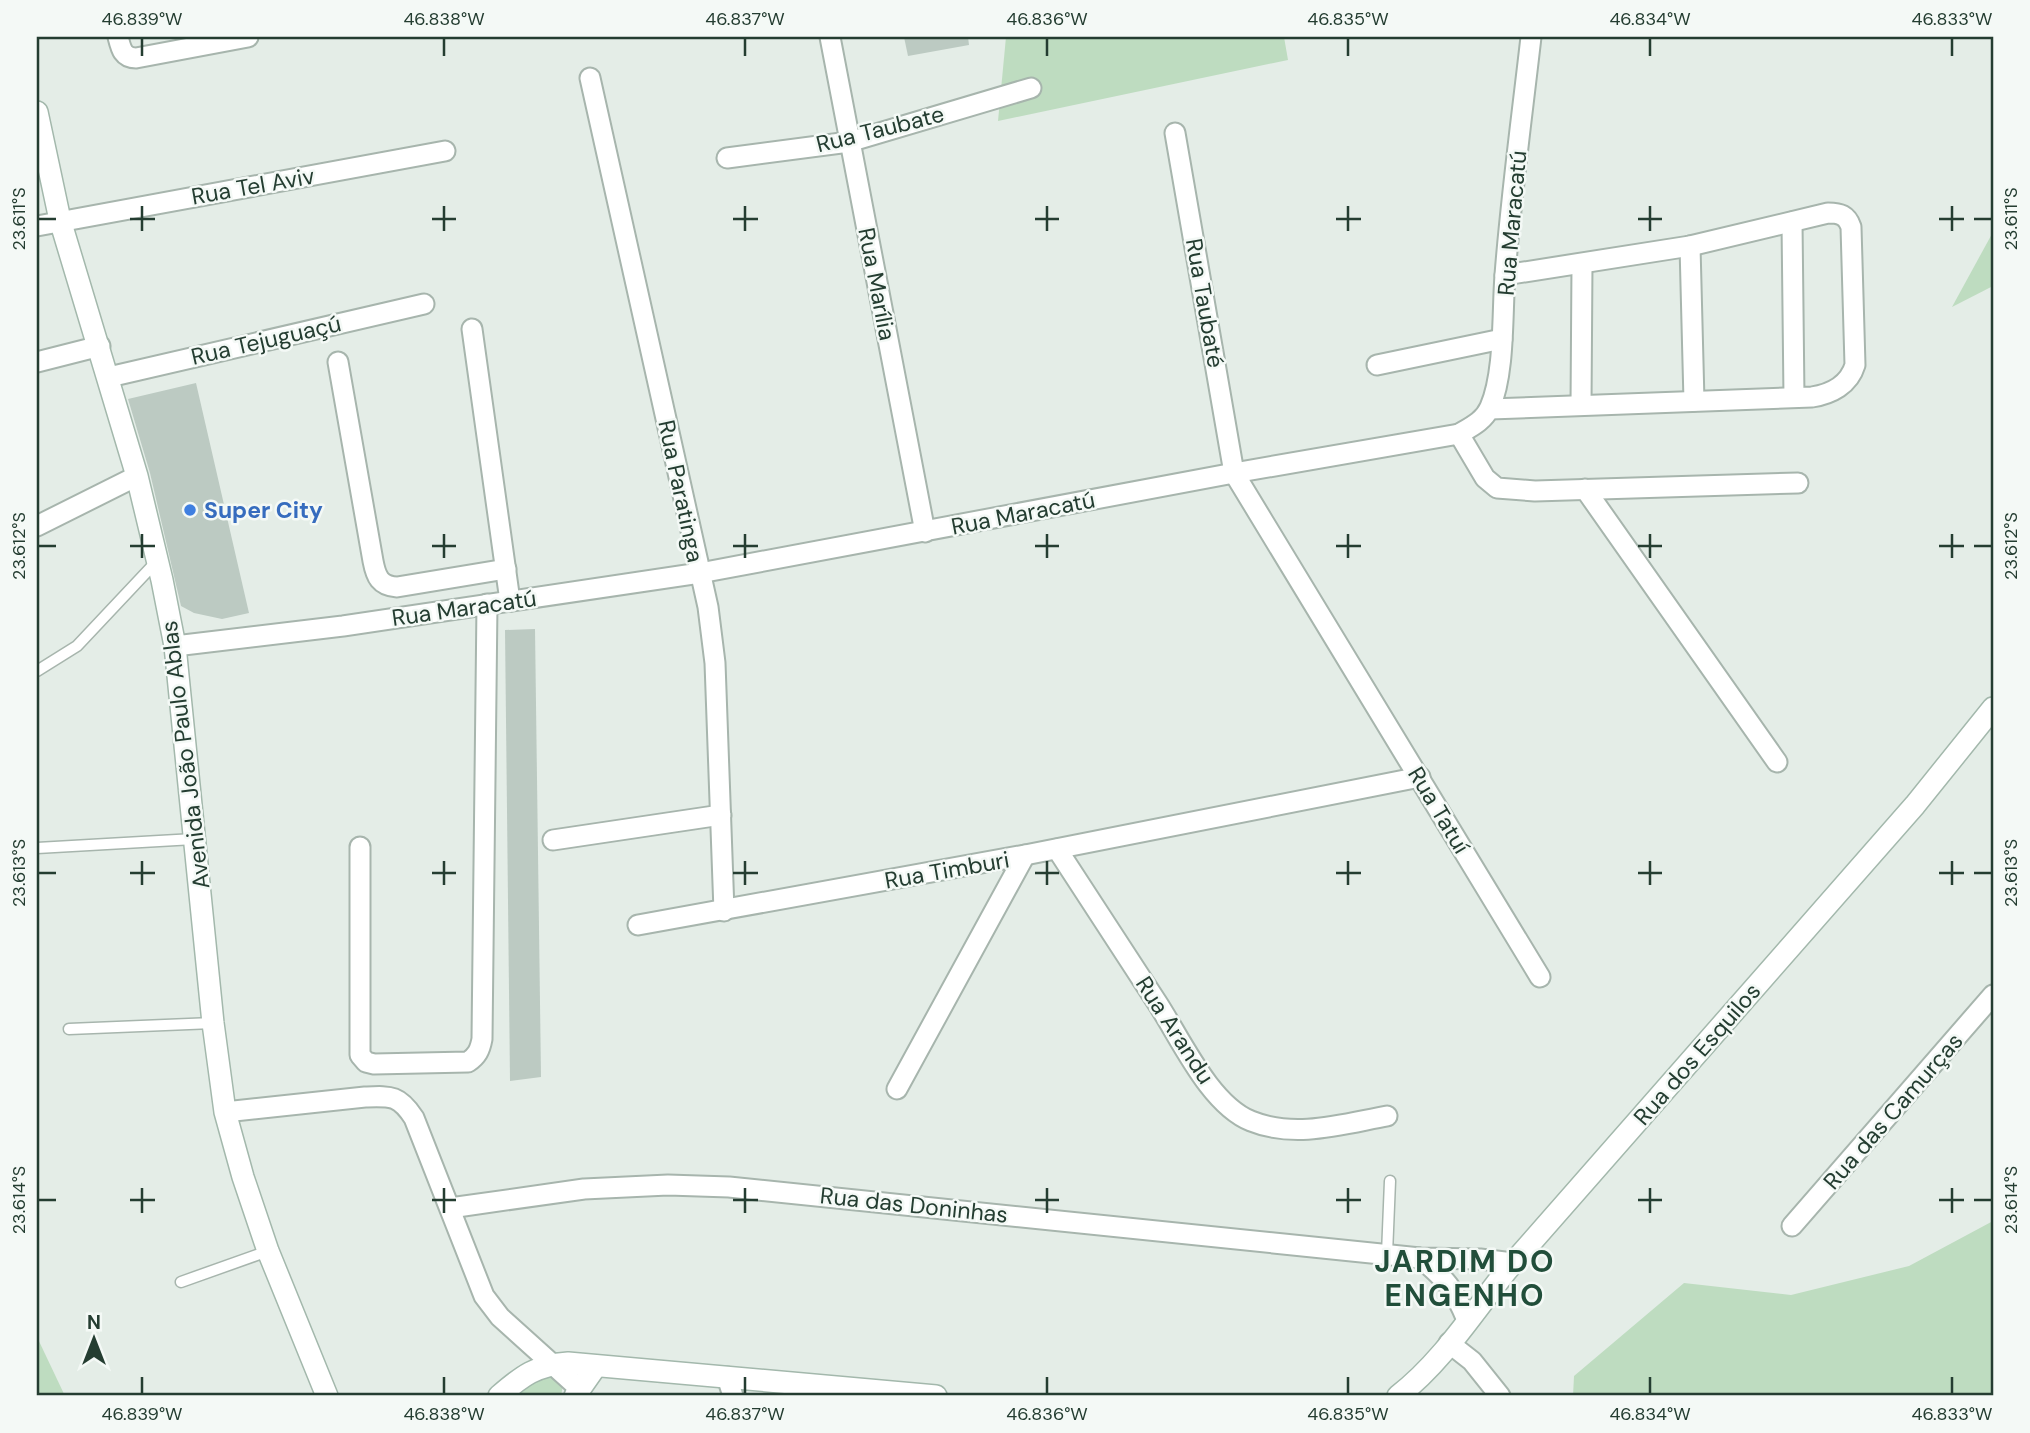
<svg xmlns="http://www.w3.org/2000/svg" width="2030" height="1433" font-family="'DM Sans',sans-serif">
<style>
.green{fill:#bedcc0}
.building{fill:#bccac2}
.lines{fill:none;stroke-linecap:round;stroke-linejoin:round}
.lane-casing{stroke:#a7b5ad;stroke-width:13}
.street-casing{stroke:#a7b5ad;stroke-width:23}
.secondary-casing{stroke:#a3b8ac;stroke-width:24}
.lane{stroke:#fff;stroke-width:10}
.street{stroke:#fff;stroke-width:19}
.secondary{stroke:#fff;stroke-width:21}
.ticks{fill:none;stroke:#243d31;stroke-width:2.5}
.shop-dot{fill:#3f7fe0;stroke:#f4f9f6;stroke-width:2.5}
.labels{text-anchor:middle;stroke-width:5;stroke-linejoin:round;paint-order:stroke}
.street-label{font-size:23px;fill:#243d31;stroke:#f4f9f6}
.shop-label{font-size:23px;font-weight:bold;fill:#366cbe;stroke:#f4f9f6;text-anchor:start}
.district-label{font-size:30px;font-weight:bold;letter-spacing:2px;fill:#214e3a;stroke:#f4f9f6}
.neatline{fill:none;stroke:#243d31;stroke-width:2.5}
.ticks-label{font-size:18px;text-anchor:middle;fill:#243d31}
</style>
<rect width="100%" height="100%" fill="#e4ede7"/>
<!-- green -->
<g class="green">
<path d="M1006 37H1284L1288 60 998 121Z"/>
<path d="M1993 232V286L1952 307Z"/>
<path d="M1993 1221V1396H1573L1574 1376 1684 1283 1791 1295 1909 1266Z"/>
<path d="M37 1337 65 1396H37Z"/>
<path d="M549 1375 563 1385 561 1396H514L535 1381Z"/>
</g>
<!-- building -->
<g class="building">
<path d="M904 37H968L969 45 908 56Z"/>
<path d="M196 383 249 613 222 619 194 613 181 606 150 473 128 399Z"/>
<path d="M535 629 541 1077 510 1081 505 630Z"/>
</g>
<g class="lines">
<!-- lane casing -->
<g class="lane-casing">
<g id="lane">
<path d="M37 671 77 646 157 561"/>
<path d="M37 848 194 839"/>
<path d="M69 1029 213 1023"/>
<path d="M1387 1254 1390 1181"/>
<path d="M181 1282 268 1251"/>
</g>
</g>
<!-- street casing -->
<g class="street-casing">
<g id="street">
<path d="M118 37C121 49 123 58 136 58L248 37"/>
<path d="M830 37 925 532"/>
<path d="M590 78 708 607 715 663 724 911"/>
<path d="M1175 133 1234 473 1540 977"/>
<path d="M727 158 849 142 1031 88"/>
<path d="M1792 222 1794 397"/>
<path d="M37 226 445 151"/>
<path d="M1690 246 1694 401"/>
<path d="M472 329 510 601"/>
<path d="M37 362 100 346"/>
<path d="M338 362 373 561C376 577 380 586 397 587L506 569"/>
<path d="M1377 365 1502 339"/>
<path d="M109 377 424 304"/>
<path d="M1581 405 1582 264"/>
<path d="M1490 409 1812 397C1831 394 1849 385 1855 365L1851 227C1847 215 1840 213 1828 213L1690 246 1505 275"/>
<path d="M1459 434 1485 478 1497 488 1535 491 1798 483"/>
<path d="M1585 489 1777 762"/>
<path d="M37 526 137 476"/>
<path d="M175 646 343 626 700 573 1234 473 1459 434C1471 427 1484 421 1490 407 1505 373 1502 313 1505 275 1511 196 1522 116 1531 37"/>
<path d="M553 840 721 815"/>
<path d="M360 847V1055L366 1062 374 1064 468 1062C477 1056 480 1050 482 1039L487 604"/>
<path d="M1057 849C1090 900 1123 950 1156 1001 1180 1037 1209 1104 1251 1121 1295 1139 1343 1124 1387 1116"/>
<path d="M638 925 1025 855 1420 777"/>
<path d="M897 1089 1025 855"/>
<path d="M225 1112 365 1097C391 1096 399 1095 414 1118L484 1296 500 1317 581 1390"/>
<path d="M450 1208 584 1189 668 1185 729 1187 1420 1258 1480 1259 1513 1263"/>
<path d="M1792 1226 1993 995"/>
<path d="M1420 1258C1446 1279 1454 1289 1467 1320"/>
<path d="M1449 1343 1472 1361 1500 1396"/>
<path d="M727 1377 733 1396"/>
</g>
</g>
<!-- secondary casing -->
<g class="secondary-casing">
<g id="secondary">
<path d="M37 112 60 220 137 476 162 580 175 646 213 1023 225 1112 243 1177 268 1251 327 1396"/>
<path d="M499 1396C522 1376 536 1365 568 1363L936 1396"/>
<path d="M575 1396 596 1366"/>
<path d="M1398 1396C1441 1363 1473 1313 1507 1270L1915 805 1993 708"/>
</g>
</g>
<!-- lane -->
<use href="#lane" class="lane"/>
<!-- street -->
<use href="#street" class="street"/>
<!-- secondary -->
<use href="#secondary" class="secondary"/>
</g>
<!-- ticks -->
<path class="ticks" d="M142 38V56M444 38V56M745 38V56M1047 38V56M1348 38V56M1650 38V56M1952 38V56M142 206V231M444 206V231M745 206V231M1047 206V231M1348 206V231M1650 206V231M1952 206V231M38 219H56M130 219H155M432 219H456M733 219H758M1035 219H1059M1336 219H1361M1638 219H1662M1939 219H1964M1974 219H1992M142 534V558M444 534V558M745 534V558M1047 534V558M1348 534V558M1650 534V558M1952 534V558M38 546H56M130 546H155M432 546H456M733 546H758M1035 546H1059M1336 546H1361M1638 546H1662M1939 546H1964M1974 546H1992M142 861V885M444 861V885M745 861V885M1047 861V885M1348 861V885M1650 861V885M1952 861V885M38 873H56M130 873H155M432 873H456M733 873H758M1035 873H1059M1336 873H1361M1638 873H1662M1939 873H1964M1974 873H1992M142 1188V1213M444 1188V1213M745 1188V1213M1047 1188V1213M1348 1188V1213M1650 1188V1213M1952 1188V1213M38 1200H56M130 1200H155M432 1200H456M733 1200H758M1035 1200H1059M1336 1200H1361M1638 1200H1662M1939 1200H1964M1974 1200H1992M142 1377V1394M444 1377V1394M745 1377V1394M1047 1377V1394M1348 1377V1394M1650 1377V1394M1952 1377V1394"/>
<!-- markers -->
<circle class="shop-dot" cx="190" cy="510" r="7"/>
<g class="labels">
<!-- street labels -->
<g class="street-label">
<text transform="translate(880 129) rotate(-14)" y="8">Rua Taubate</text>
<text transform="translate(253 186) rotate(-10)" y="8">Rua Tel Aviv</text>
<text transform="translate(1512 223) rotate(-85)" y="8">Rua Maracatú</text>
<text transform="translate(877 284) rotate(79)" y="8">Rua Marília</text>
<text transform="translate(1205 303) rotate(80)" y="8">Rua Taubaté</text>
<text transform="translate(266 340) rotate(-13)" y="8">Rua Tejuguaçú</text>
<text transform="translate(681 491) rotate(78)" y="8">Rua Paratinga</text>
<text transform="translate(1023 513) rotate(-11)" y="8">Rua Maracatú</text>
<text transform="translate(464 608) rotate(-8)" y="8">Rua Maracatú</text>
<text transform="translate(185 755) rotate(-97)" y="8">Avenida João Paulo Ablas</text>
<text transform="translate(1439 810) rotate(59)" y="8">Rua Tatuí</text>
<text transform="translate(947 870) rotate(-10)" y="8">Rua Timburi</text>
<text transform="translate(1175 1030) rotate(57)" y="8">Rua Arandu</text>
<text transform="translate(1697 1054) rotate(-49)" y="8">Rua dos Esquilos</text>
<text transform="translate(1893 1111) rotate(-49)" y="8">Rua das Camurças</text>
<text transform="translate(914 1205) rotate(6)" y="8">Rua das Doninhas</text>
</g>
<!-- shop labels -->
<g class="shop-label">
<text x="204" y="518">Super City</text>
</g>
<!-- district labels -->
<g class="district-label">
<text x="1465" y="1272">JARDIM DO<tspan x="1465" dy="34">ENGENHO</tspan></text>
</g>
</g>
<!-- border -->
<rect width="2030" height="1433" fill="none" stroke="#f4f9f6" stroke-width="77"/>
<!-- north arrow -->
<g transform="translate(94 1339)" stroke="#f4f9f6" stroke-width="5" paint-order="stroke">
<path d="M0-5L12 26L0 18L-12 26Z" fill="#243d31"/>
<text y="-10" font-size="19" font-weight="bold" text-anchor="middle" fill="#243d31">N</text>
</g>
<rect x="38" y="38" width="1954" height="1356" class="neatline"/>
<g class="ticks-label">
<text x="142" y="25">46.839°W</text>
<text x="444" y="25">46.838°W</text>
<text x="745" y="25">46.837°W</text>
<text x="1047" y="25">46.836°W</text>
<text x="1348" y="25">46.835°W</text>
<text x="1650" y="25">46.834°W</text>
<text x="1952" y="25">46.833°W</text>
<text transform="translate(19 219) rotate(-90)" y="6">23.611°S</text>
<text transform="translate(2011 219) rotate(-90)" y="6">23.611°S</text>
<text transform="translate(19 546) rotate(-90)" y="6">23.612°S</text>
<text transform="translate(2011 546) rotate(-90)" y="6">23.612°S</text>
<text transform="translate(19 873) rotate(-90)" y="6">23.613°S</text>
<text transform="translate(2011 873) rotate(-90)" y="6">23.613°S</text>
<text transform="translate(19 1200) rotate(-90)" y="6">23.614°S</text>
<text transform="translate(2011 1200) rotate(-90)" y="6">23.614°S</text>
<text x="142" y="1420">46.839°W</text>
<text x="444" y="1420">46.838°W</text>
<text x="745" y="1420">46.837°W</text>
<text x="1047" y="1420">46.836°W</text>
<text x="1348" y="1420">46.835°W</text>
<text x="1650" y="1420">46.834°W</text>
<text x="1952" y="1420">46.833°W</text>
</g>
</svg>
